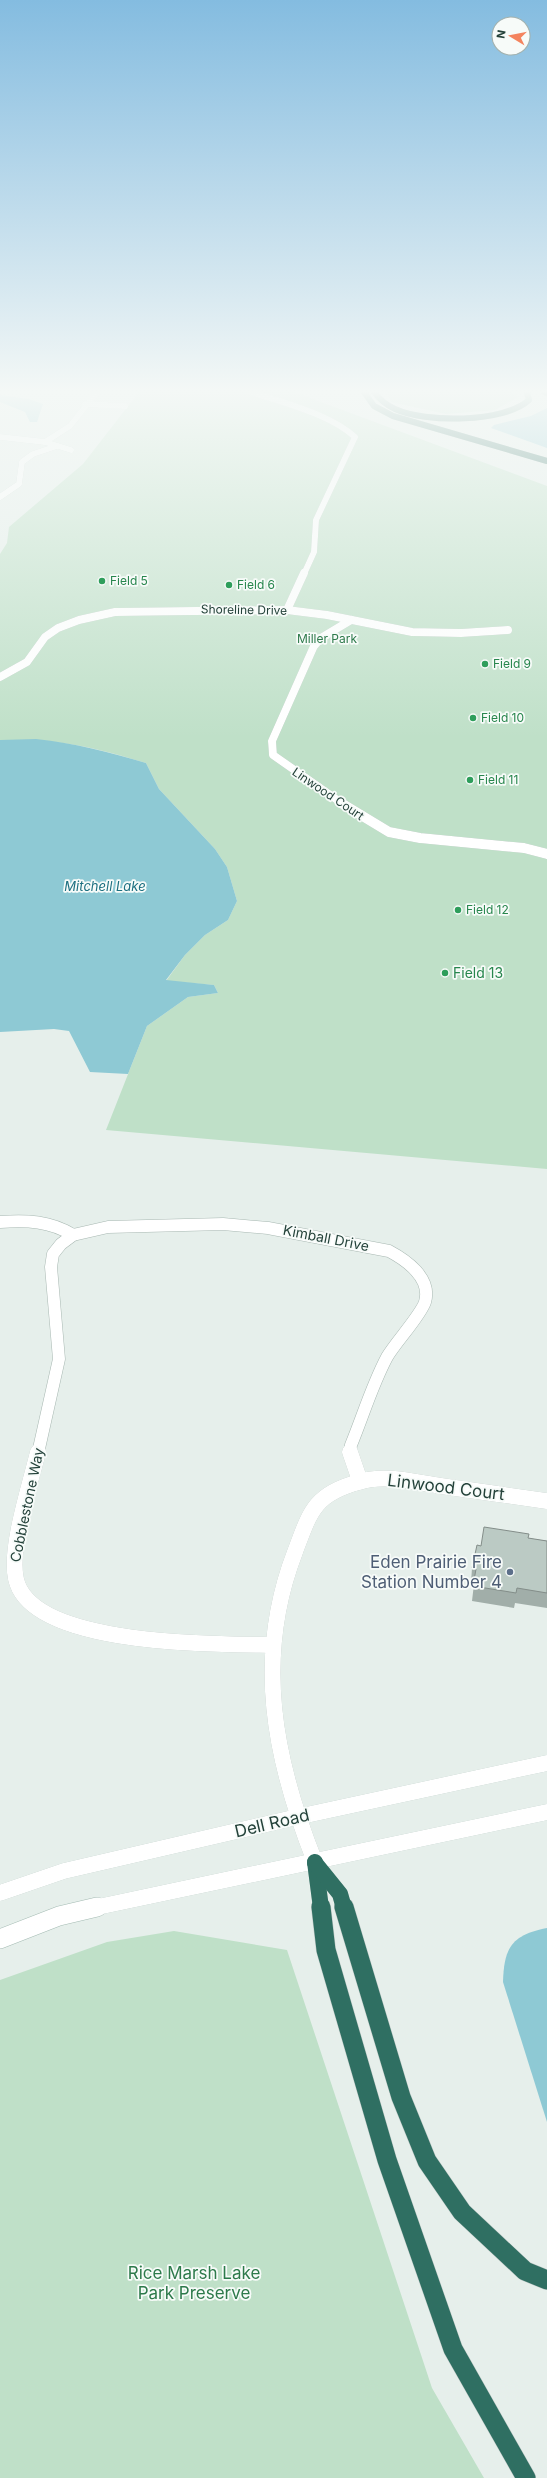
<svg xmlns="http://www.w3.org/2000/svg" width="547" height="2478" font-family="Inter,sans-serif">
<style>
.green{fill:#bfe0c8}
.water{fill:#8ec9d4}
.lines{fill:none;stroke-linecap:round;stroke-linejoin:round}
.minor-far4-casing{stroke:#a8b8b2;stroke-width:6}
.minor-far3-casing{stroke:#a8b8b2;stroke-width:8}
.minor-far2-casing{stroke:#a8b8b2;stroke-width:10}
.minor-far1-casing{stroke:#a8b8b2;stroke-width:13}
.minor-casing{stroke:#a8b8b2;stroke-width:16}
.secondary-far1-casing{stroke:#a4bbb3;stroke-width:16}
.secondary-casing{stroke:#a4bbb3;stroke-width:20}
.motorway-far2-casing{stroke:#c2cac8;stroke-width:6}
.motorway-far1-casing{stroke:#c2cac8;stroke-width:16}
.motorway-casing{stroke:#c2cac8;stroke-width:20}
.minor-far4{stroke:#fff;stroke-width:6}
.minor-far3{stroke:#fff;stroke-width:8}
.minor-far2{stroke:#fff;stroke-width:10}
.minor-far1{stroke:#fff;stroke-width:12}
.minor{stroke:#fff;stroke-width:16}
.secondary-far1{stroke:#fff;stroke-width:16}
.secondary{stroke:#fff;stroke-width:19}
.motorway-far2{stroke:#2f6f62;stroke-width:6}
.motorway-far1{stroke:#2f6f62;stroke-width:16}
.motorway{stroke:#2f6f62;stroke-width:19}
.wall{fill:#a1aea9}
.building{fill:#bbcac4;stroke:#838d89}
.leisure-dot{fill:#2e9e5b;stroke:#f7fbf9;stroke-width:1.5}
.service-dot{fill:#5c6f8a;stroke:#f7fbf9;stroke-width:1.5}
.labels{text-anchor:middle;stroke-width:3.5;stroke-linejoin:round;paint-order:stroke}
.far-leisure-label{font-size:12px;fill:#27864d;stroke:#f7fbf9;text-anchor:start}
.far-street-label{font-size:12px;fill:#24423a;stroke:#f7fbf9}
.far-park-label{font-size:12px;fill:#2d7a4b;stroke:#f7fbf9}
.far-water-label{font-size:13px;font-style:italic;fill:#1c6f80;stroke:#f7fbf9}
.leisure-label{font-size:14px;fill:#27864d;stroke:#f7fbf9;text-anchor:start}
.street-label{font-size:14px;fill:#24423a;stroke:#f7fbf9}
.near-street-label{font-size:17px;fill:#24423a;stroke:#f7fbf9}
.near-service-label{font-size:17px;fill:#4e5e75;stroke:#f7fbf9;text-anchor:end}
.near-park-label{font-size:17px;fill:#2d7a4b;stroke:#f7fbf9}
</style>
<rect width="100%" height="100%" fill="#e6efeb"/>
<!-- green -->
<g class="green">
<path d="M139 392H294L547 486V1169L106 1130 147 1026 188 997 218 993 214 985 166 981 185 955 205 935 228 920 237 901 227 867 215 849 159 789 146 763C91 746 58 739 0 740V554L7 543 9 527 83 464Z"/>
<path d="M387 392H511L518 397 495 410 446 414 391 402Z"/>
<path d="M174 1931 287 1950 432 2388 484 2478H0V1980L107 1942Z"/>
</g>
<!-- water -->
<g class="water">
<path d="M0 395 29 399 43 404 37 422H30L25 412 0 402Z"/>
<path d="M547 408V448L491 428 494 425 531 416Z"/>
<path d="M36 739C75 743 109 752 146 763L159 789 215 849 227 867 237 901 228 920 205 935 185 955 166 980 214 985 218 993 188 997 147 1026 128 1074 90 1072 69 1031 54 1029 0 1032V740Z"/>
<path d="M547 1928V2122L503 1982C504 1947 512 1935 547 1928Z"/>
</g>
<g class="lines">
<!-- minor-far4 casing -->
<g class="minor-far4-casing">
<g id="minor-far4">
<path d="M252 392C285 404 328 413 355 437L316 520 314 552 304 574"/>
<path d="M85 404 125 406"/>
<path d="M0 437 45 442 71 450"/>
<path d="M45 442 70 426 97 392"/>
<path d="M0 497 19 484 22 462 33 454 57 446"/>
</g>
</g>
<!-- minor-far3 casing -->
<g class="minor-far3-casing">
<g id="minor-far3">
<path d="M287 610 304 573"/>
<path d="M0 677 27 662 45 637 58 628 79 620 115 612 287 610 327 615 412 632 461 633 508 630"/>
<path d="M343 804 273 755 272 741 314 646 321 638 351 620"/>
</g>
</g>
<!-- minor-far2 casing -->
<g class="minor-far2-casing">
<path id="minor-far2" d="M341 803 389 832 420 838 524 848 547 854"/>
</g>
<!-- minor-far1 casing -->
<g class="minor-far1-casing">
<g id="minor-far1">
<path d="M0 1222C27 1220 50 1221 73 1235"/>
<path d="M38 1453 59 1359 51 1267 53 1254 61 1244 73 1235 108 1227 223 1224 268 1228 389 1251C406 1260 432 1278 425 1302 421 1315 395 1343 387 1357 372 1385 363 1416 351 1445L350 1453"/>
</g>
</g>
<!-- minor casing -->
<g class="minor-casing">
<g id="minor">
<path d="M38 1452C30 1485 9 1548 16 1579 31 1647 218 1644 273 1645"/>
<path d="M350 1452 360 1481"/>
<path d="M315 1862C274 1759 254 1658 295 1552 310 1512 314 1494 359 1482 385 1474 414 1482 441 1486 476 1491 512 1496 547 1501"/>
</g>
</g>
<!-- secondary-far1 casing -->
<g class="secondary-far1-casing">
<g id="secondary-far1">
<path d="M0 1893 64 1871 297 1817 547 1763"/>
<path d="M93 1908 547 1812"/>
</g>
</g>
<!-- secondary casing -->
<g class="secondary-casing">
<path id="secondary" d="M0 1939 59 1916 97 1907"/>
</g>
<!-- motorway-far2 casing -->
<g class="motorway-far2-casing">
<g id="motorway-far2">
<path d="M364 392 374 406 393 416 547 461"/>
<path d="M374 392C380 400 386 405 395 409 425 423 504 423 529 400L527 392"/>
<path d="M544 392 547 393"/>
</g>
</g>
<!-- motorway-far1 casing -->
<g class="motorway-far1-casing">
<g id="motorway-far1">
<path d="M315 1862 321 1908"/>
<path d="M315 1863 340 1894 344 1908"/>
</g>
</g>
<!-- motorway casing -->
<g class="motorway-casing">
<g id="motorway">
<path d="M321 1907 326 1950 387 2160 453 2349 526 2478"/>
<path d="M344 1907 401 2097 427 2161 462 2212 525 2271 547 2280"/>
</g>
</g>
<!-- minor-far4 -->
<use href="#minor-far4" class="minor-far4"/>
<!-- minor-far3 -->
<use href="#minor-far3" class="minor-far3"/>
<!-- minor-far2 -->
<use href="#minor-far2" class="minor-far2"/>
<!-- minor-far1 -->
<use href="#minor-far1" class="minor-far1"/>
<!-- minor -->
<use href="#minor" class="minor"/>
<!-- secondary-far1 -->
<use href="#secondary-far1" class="secondary-far1"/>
<!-- secondary -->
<use href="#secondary" class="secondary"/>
<!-- motorway-far2 -->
<use href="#motorway-far2" class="motorway-far2"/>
<!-- motorway-far1 -->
<use href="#motorway-far1" class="motorway-far1"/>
<!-- motorway -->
<use href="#motorway" class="motorway"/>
</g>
<!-- wall -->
<path class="wall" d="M528 1538 547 1541V1608L515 1603 514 1608 472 1601 474 1584 471 1583 472 1568 481 1546Z"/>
<!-- building -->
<path class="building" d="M484 1527 529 1534 528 1538 547 1541V1593L517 1588 516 1593 473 1586 476 1569 472 1568 477 1545 481 1546Z"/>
<!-- sky -->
<linearGradient id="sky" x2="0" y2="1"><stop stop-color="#84bce0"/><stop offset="0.53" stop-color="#f4f8f6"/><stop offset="1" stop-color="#f4f8f6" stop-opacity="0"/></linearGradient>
<rect width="547" height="738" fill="url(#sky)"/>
<!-- markers -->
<g class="leisure-dot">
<circle cx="102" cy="581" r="4"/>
<circle cx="229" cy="585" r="4"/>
<circle cx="485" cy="664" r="4"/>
<circle cx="473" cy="718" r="4"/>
<circle cx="470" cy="780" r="4"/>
<circle cx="458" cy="910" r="4"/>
<circle cx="445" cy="973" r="4"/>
</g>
<circle class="service-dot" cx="510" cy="1572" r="4"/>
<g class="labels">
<!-- far-leisure labels -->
<g class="far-leisure-label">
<text x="110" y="585">Field 5</text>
<text x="237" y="589">Field 6</text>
<text x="493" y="668">Field 9</text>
<text x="481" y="722">Field 10</text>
<text x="478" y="784">Field 11</text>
<text x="466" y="914">Field 12</text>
</g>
<!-- far-street labels -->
<g class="far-street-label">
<text transform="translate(244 610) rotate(1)" y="4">Shoreline Drive</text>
<text transform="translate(328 794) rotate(34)" y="4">Linwood Court</text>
</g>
<!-- far-park labels -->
<g class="far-park-label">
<text x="327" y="643">Miller Park</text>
</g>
<!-- far-water labels -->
<g class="far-water-label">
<text x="105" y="891">Mitchell Lake</text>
</g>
<!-- leisure labels -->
<g class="leisure-label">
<text x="453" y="978">Field 13</text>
</g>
<!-- street labels -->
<g class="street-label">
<text transform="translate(326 1238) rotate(11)" y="5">Kimball Drive</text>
<text transform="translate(27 1505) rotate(-78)" y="5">Cobblestone Way</text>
</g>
<!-- near-street labels -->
<g class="near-street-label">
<text transform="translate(446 1487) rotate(7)" y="6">Linwood Court</text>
<text transform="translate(272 1823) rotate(-13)" y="6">Dell Road</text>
</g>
<!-- near-service labels -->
<g class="near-service-label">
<text x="502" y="1568">Eden Prairie Fire<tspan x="502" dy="20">Station Number 4</tspan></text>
</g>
<!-- near-park labels -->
<g class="near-park-label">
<text x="194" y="2279">Rice Marsh Lake<tspan x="194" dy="20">Park Preserve</tspan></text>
</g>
</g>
<!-- north arrow -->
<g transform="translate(511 36) rotate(280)"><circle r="19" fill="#f7fbf9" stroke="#a3b1ad"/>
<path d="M0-3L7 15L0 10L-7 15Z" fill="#f4845f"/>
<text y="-6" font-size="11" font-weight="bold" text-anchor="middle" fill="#24423a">N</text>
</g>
</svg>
